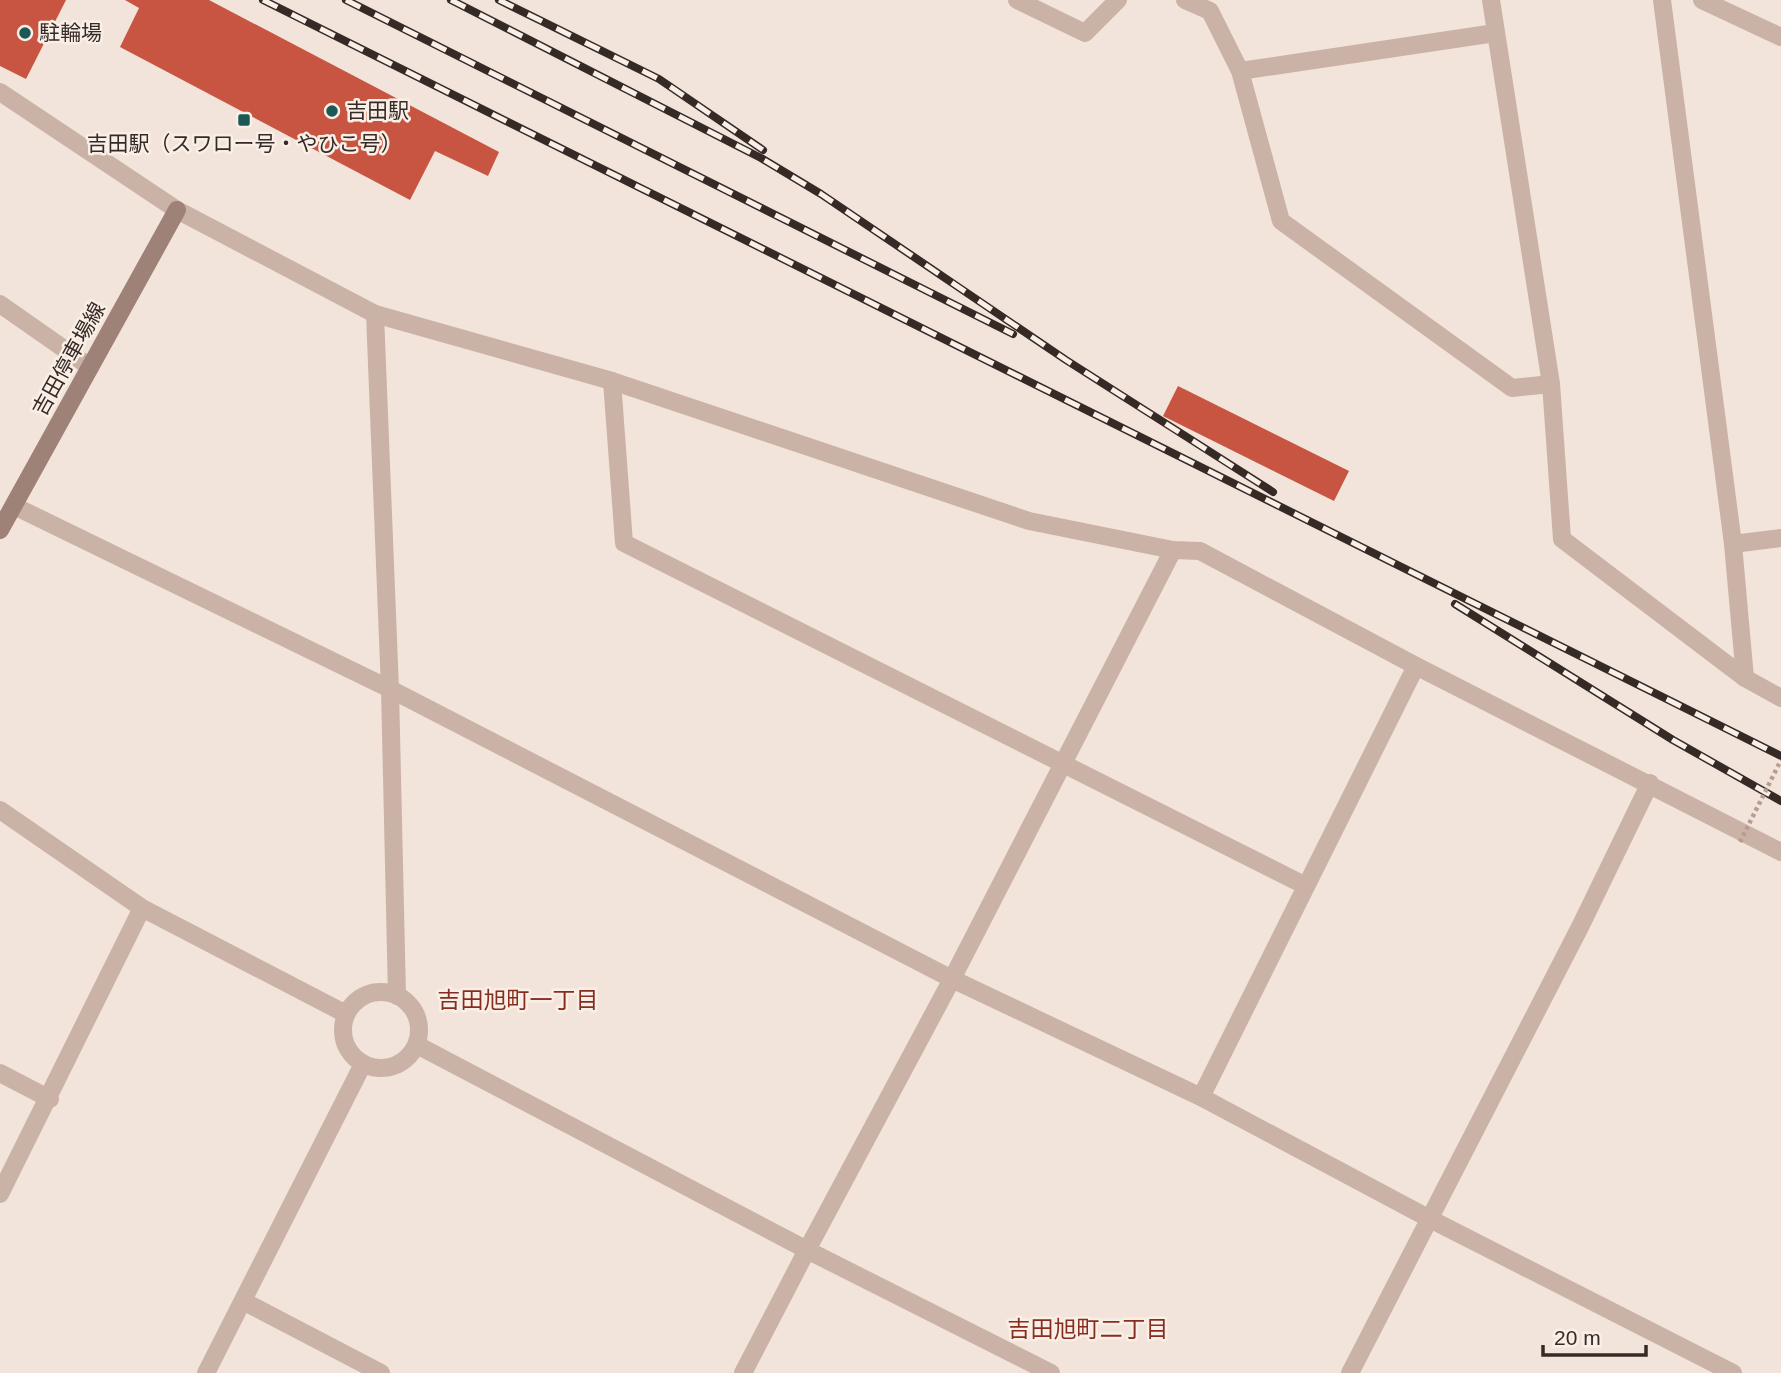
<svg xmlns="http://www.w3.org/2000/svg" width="1781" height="1373" font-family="Helvetica,'Noto Sans JP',sans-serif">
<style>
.building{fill:#c85542}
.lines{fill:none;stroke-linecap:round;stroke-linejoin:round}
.minor{stroke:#cab3a6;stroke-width:18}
.tertiary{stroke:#cab3a6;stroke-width:18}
.secondary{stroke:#9e8177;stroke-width:18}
.rail-casing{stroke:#362a27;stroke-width:8}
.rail{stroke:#faefe7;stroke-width:5;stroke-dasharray:16;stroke-linecap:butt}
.path-bridge{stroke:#b69d90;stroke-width:4.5;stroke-dasharray:3.5 3.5;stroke-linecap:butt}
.poi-dot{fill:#1c5956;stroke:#faefe7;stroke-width:2.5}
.labels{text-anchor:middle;stroke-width:5;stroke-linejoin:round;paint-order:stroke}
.poi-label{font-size:21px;fill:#362a27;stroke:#faefe7;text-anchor:start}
.street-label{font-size:21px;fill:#362a27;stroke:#faefe7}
.neighbourhood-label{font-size:23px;fill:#872d1f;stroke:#faefe7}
</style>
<rect width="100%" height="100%" fill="#f2e4da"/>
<!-- building -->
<g class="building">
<path d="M0 0H66L26 79 0 66Z"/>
<path d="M125 0H209L499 152 488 176 435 151 410 200 120 47 139 8Z"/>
<path d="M1178 386 1349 471 1334 501 1163 416Z"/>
</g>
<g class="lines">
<!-- minor -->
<g class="minor">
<path d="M1017 0 1085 33 1118 0"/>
<path d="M1185 0 1210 11 1240 71 1281 221 1512 388 1551 384"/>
<path d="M1491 0 1551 384 1562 539 1745 678 1781 698"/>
<path d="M1662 0 1733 544 1745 678"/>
<path d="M1240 71 1495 33"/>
<path d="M0 92 177 210 375 314 612 381 1029 521 1173 550 1200 551 1416 666 1781 852"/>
<path d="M0 304 90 367"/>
<path d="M612 381 624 543 1306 886"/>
<path d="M14 506 390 689 952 979 1201 1097 1430 1219 1733 1373"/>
<path d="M1733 544 1781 538"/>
<path d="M0 1073 50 1099"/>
<path d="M1201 1097 1416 666"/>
<path d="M0 1194 142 908"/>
<path d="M807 1250 952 979 1173 550"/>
<path d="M243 1301 381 1373"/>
<path d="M1350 1373 1580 927 1650 783"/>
</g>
<!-- tertiary -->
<g class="tertiary">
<path d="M1702 0 1781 37"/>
<path d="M375 314 390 689 397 996"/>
<path d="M0 810 142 908 346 1014"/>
<circle cx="381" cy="1030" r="38"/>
<path d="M417 1045 807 1250 1051 1373"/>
<path d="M206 1373 363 1064"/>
<path d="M743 1373 807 1250"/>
</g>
<!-- secondary -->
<path class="secondary" d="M0 530 177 210"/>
<!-- rail casing -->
<g class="rail-casing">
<g id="rail">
<path d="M263 0 1781 756"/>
<path d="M346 0 1013 334"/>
<path d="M451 0 761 158 821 194 1066 360 1273 492"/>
<path d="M499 0 659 79 763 150"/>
<path d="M1455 604 1673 740 1781 801"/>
</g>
</g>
<!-- rail -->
<use href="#rail" class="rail"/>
<!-- path-bridge -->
<path class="path-bridge" d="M1740 842 1781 760"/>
</g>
<!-- markers -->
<g class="poi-dot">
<circle cx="25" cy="33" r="7"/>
<circle cx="332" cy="111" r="7"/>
<rect x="237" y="113" width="14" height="14" rx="3.5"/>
</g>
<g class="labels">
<!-- poi labels -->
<g class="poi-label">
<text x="39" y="40">駐輪場</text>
<text x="346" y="118">吉田駅</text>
<text x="244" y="151" text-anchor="middle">吉田駅（スワロー号・やひこ号）</text>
</g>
<!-- street labels -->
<g class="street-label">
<text transform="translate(69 359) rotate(-61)" y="7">吉田停車場線</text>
</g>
<!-- neighbourhood labels -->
<g class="neighbourhood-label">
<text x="518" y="1008">吉田旭町一丁目</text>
<text x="1088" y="1337">吉田旭町二丁目</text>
</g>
</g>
<!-- scale -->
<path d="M1543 1345v10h103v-10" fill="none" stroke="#362a27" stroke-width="3.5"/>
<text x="1554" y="1345" font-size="21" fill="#362a27" stroke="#faefe7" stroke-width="5" paint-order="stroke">20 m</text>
</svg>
